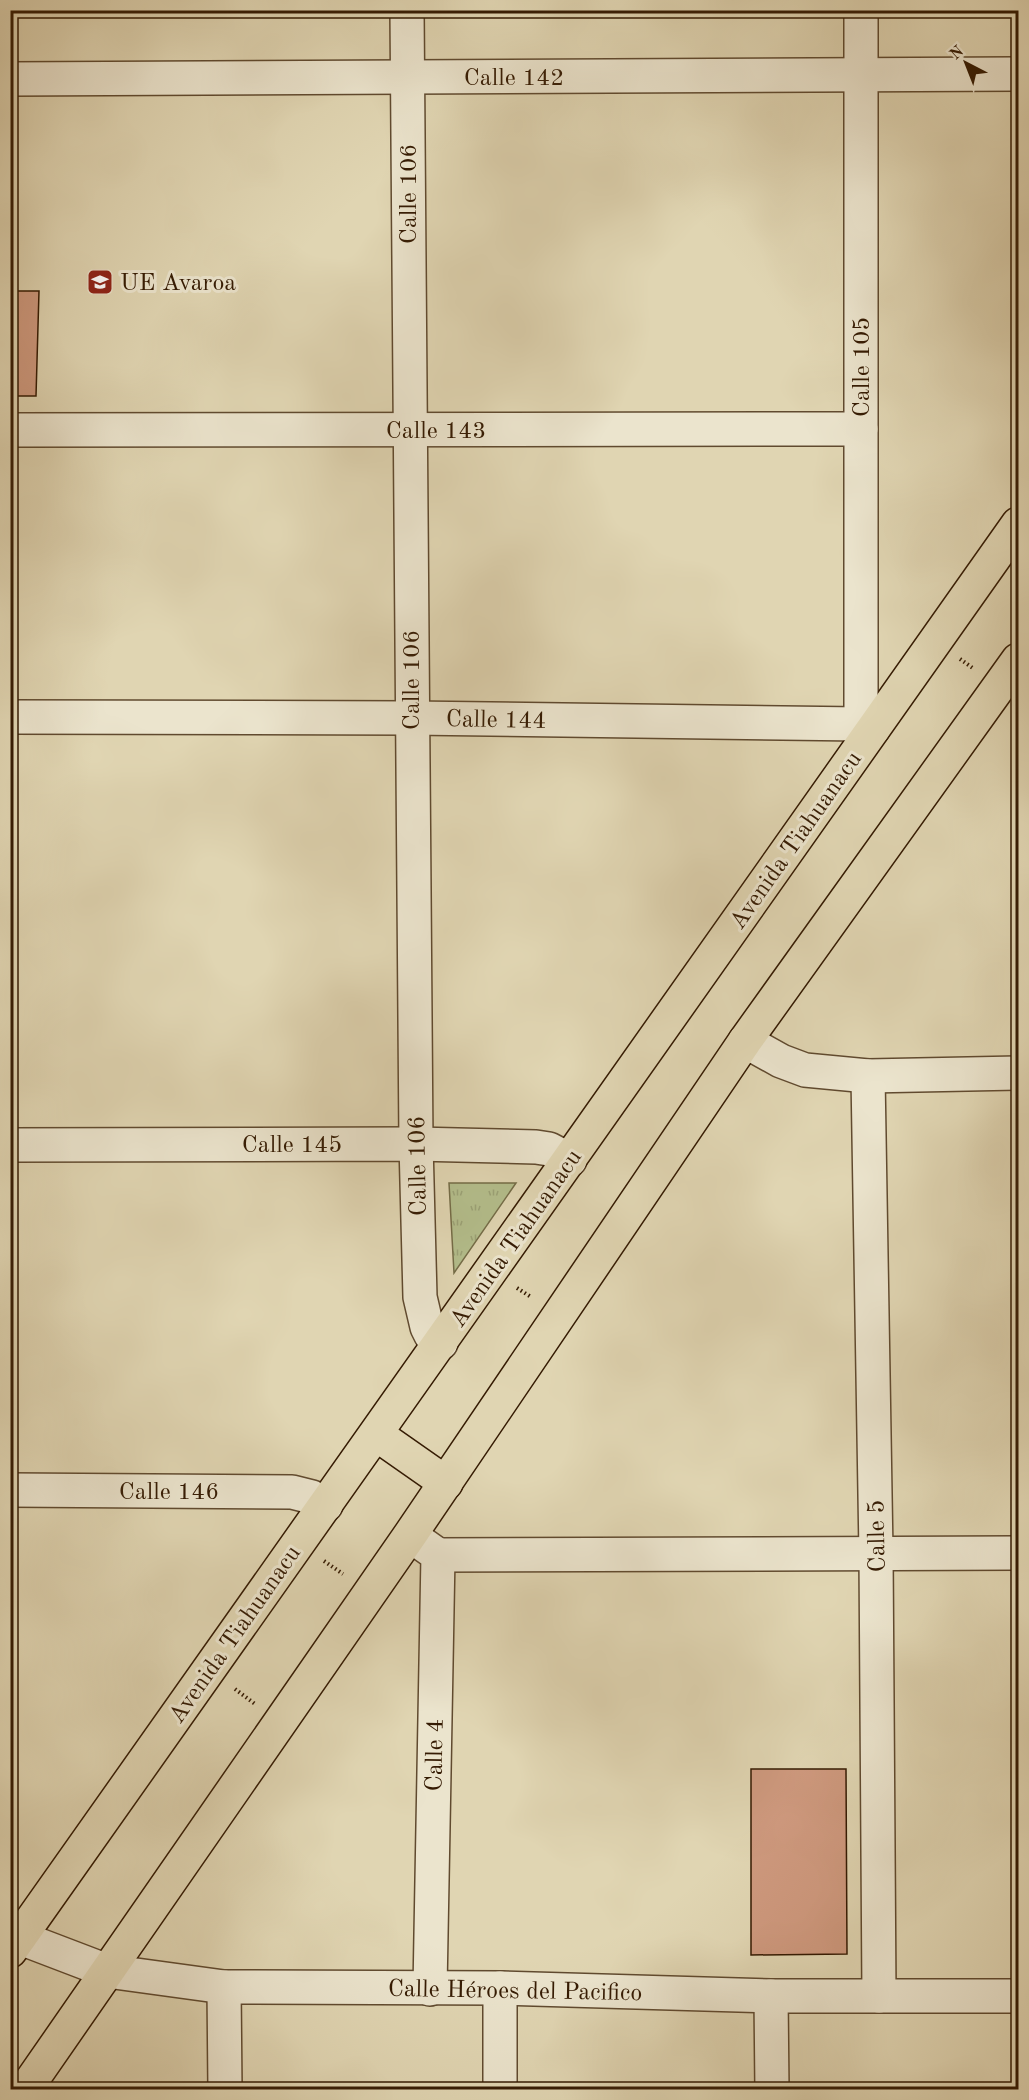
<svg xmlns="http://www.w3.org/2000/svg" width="1029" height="2100" font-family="'Old Standard TT',serif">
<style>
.park{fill:url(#park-tufts);stroke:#746c47;stroke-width:1.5}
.building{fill:#ce997e;stroke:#351b03;stroke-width:1.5}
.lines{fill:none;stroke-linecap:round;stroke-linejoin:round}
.minor-casing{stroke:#604a2f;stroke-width:36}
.major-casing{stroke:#351b03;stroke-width:36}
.path{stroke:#351b03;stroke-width:4;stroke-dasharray:1.5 3;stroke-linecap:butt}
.minor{stroke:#ebe4cd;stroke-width:33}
.major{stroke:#e0d5b2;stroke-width:33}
.labels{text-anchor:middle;stroke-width:6;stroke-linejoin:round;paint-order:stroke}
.street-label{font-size:24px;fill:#351b03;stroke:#ebe4cd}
.poi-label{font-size:24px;fill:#351b03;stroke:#ebe4cd;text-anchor:start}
</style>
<defs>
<pattern id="park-tufts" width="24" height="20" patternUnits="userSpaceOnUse" patternTransform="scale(1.5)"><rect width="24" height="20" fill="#b3bd8b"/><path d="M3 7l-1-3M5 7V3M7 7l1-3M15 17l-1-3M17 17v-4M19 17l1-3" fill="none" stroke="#9ba276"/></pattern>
</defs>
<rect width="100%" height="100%" fill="#e0d5b2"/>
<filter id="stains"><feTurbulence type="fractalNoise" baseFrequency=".00333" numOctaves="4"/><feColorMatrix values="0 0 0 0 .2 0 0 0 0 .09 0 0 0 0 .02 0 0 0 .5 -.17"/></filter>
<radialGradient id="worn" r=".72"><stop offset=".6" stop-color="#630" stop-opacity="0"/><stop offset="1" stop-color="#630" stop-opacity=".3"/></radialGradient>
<!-- park -->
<path class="park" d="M449 1183H516L454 1273Z"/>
<!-- building -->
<g class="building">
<path d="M10 291H39L36 396H10Z"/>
<path d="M751 1769H846L847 1954 751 1955Z"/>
</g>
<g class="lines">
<!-- minor casing -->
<g class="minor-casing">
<g id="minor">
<path d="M407 10 416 1144 420 1297 427 1327 431 1335 441 1343"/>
<path d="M861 10V724"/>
<path d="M10 79 1018 74"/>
<path d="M10 430 861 429"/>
<path d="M10 717 411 718 861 724 873 729"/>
<path d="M745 1041 781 1061 805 1070 868 1076 1018 1073"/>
<path d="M868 1076 876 1553 879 1996"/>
<path d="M10 1145 416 1144 536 1147 549 1149 570 1160"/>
<path d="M10 1490 292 1492 312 1497 326 1505"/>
<path d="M421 1543 438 1555 430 1989"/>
<path d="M438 1555 1018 1553"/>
<path d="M10 1934 107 1971 224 1987 500 1988 771 1996H1018"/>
<path d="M224 1987 225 2090"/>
<path d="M500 1988V2090"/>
<path d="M771 1996 772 2090"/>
</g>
</g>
<!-- major casing -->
<g class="major-casing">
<g id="major">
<path d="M376 1434 446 1483"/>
<path d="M10 1951 1018 524"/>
<path d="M25 2090 410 1535 745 1041 1018 660"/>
</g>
</g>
<!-- path -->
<g class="path">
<path d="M960 659 974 669"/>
<path d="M517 1288 531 1297"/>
<path d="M324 1561 343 1574"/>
<path d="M235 1689 255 1704"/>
</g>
<!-- minor -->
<use href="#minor" class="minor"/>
<!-- major -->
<use href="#major" class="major"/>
</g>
<!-- icons -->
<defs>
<g id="school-square" transform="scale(1.35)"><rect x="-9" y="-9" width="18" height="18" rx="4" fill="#8f2418" stroke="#ebe4cd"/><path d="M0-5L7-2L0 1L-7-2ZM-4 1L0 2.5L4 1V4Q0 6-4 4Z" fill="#fff"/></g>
</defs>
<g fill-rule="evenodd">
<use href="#school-square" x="100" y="282"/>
</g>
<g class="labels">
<!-- street labels -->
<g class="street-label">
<text x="514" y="85">Calle 142</text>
<text transform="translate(408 194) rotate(-90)" y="8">Calle 106</text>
<text transform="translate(861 367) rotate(-90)" y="8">Calle 105</text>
<text x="436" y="438">Calle 143</text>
<text transform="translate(411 680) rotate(-90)" y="8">Calle 106</text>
<text transform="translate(496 719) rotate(1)" y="8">Calle 144</text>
<text transform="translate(795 840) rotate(-55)" y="8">Avenida Tiahuanacu</text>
<text x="292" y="1152">Calle 145</text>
<text transform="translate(417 1166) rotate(-91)" y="8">Calle 106</text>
<text transform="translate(515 1238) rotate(-55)" y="8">Avenida Tiahuanacu</text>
<text x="169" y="1499">Calle 146</text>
<text transform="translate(876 1536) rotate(-91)" y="8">Calle 5</text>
<text transform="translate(234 1634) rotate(-55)" y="8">Avenida Tiahuanacu</text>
<text transform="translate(434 1755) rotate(-89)" y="8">Calle 4</text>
<text transform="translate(515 1990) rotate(1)" y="8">Calle Héroes del Pacifico</text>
</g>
<!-- poi labels -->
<g class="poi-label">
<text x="120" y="290">UE Avaroa</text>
</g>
</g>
<!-- margin -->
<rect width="1029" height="2100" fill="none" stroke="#e0d5b2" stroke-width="36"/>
<rect x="12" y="12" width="1005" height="2076" fill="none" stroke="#351b03" stroke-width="3"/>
<rect x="18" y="18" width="993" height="2064" fill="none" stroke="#351b03" stroke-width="1.5"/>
<!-- north arrow -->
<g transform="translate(966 63) rotate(318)" stroke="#ebe4cd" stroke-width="4.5" paint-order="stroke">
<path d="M0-4.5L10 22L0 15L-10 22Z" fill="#351b03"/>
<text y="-9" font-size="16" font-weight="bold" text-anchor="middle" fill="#351b03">N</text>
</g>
<rect width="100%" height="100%" filter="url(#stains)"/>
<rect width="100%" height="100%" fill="url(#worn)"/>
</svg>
